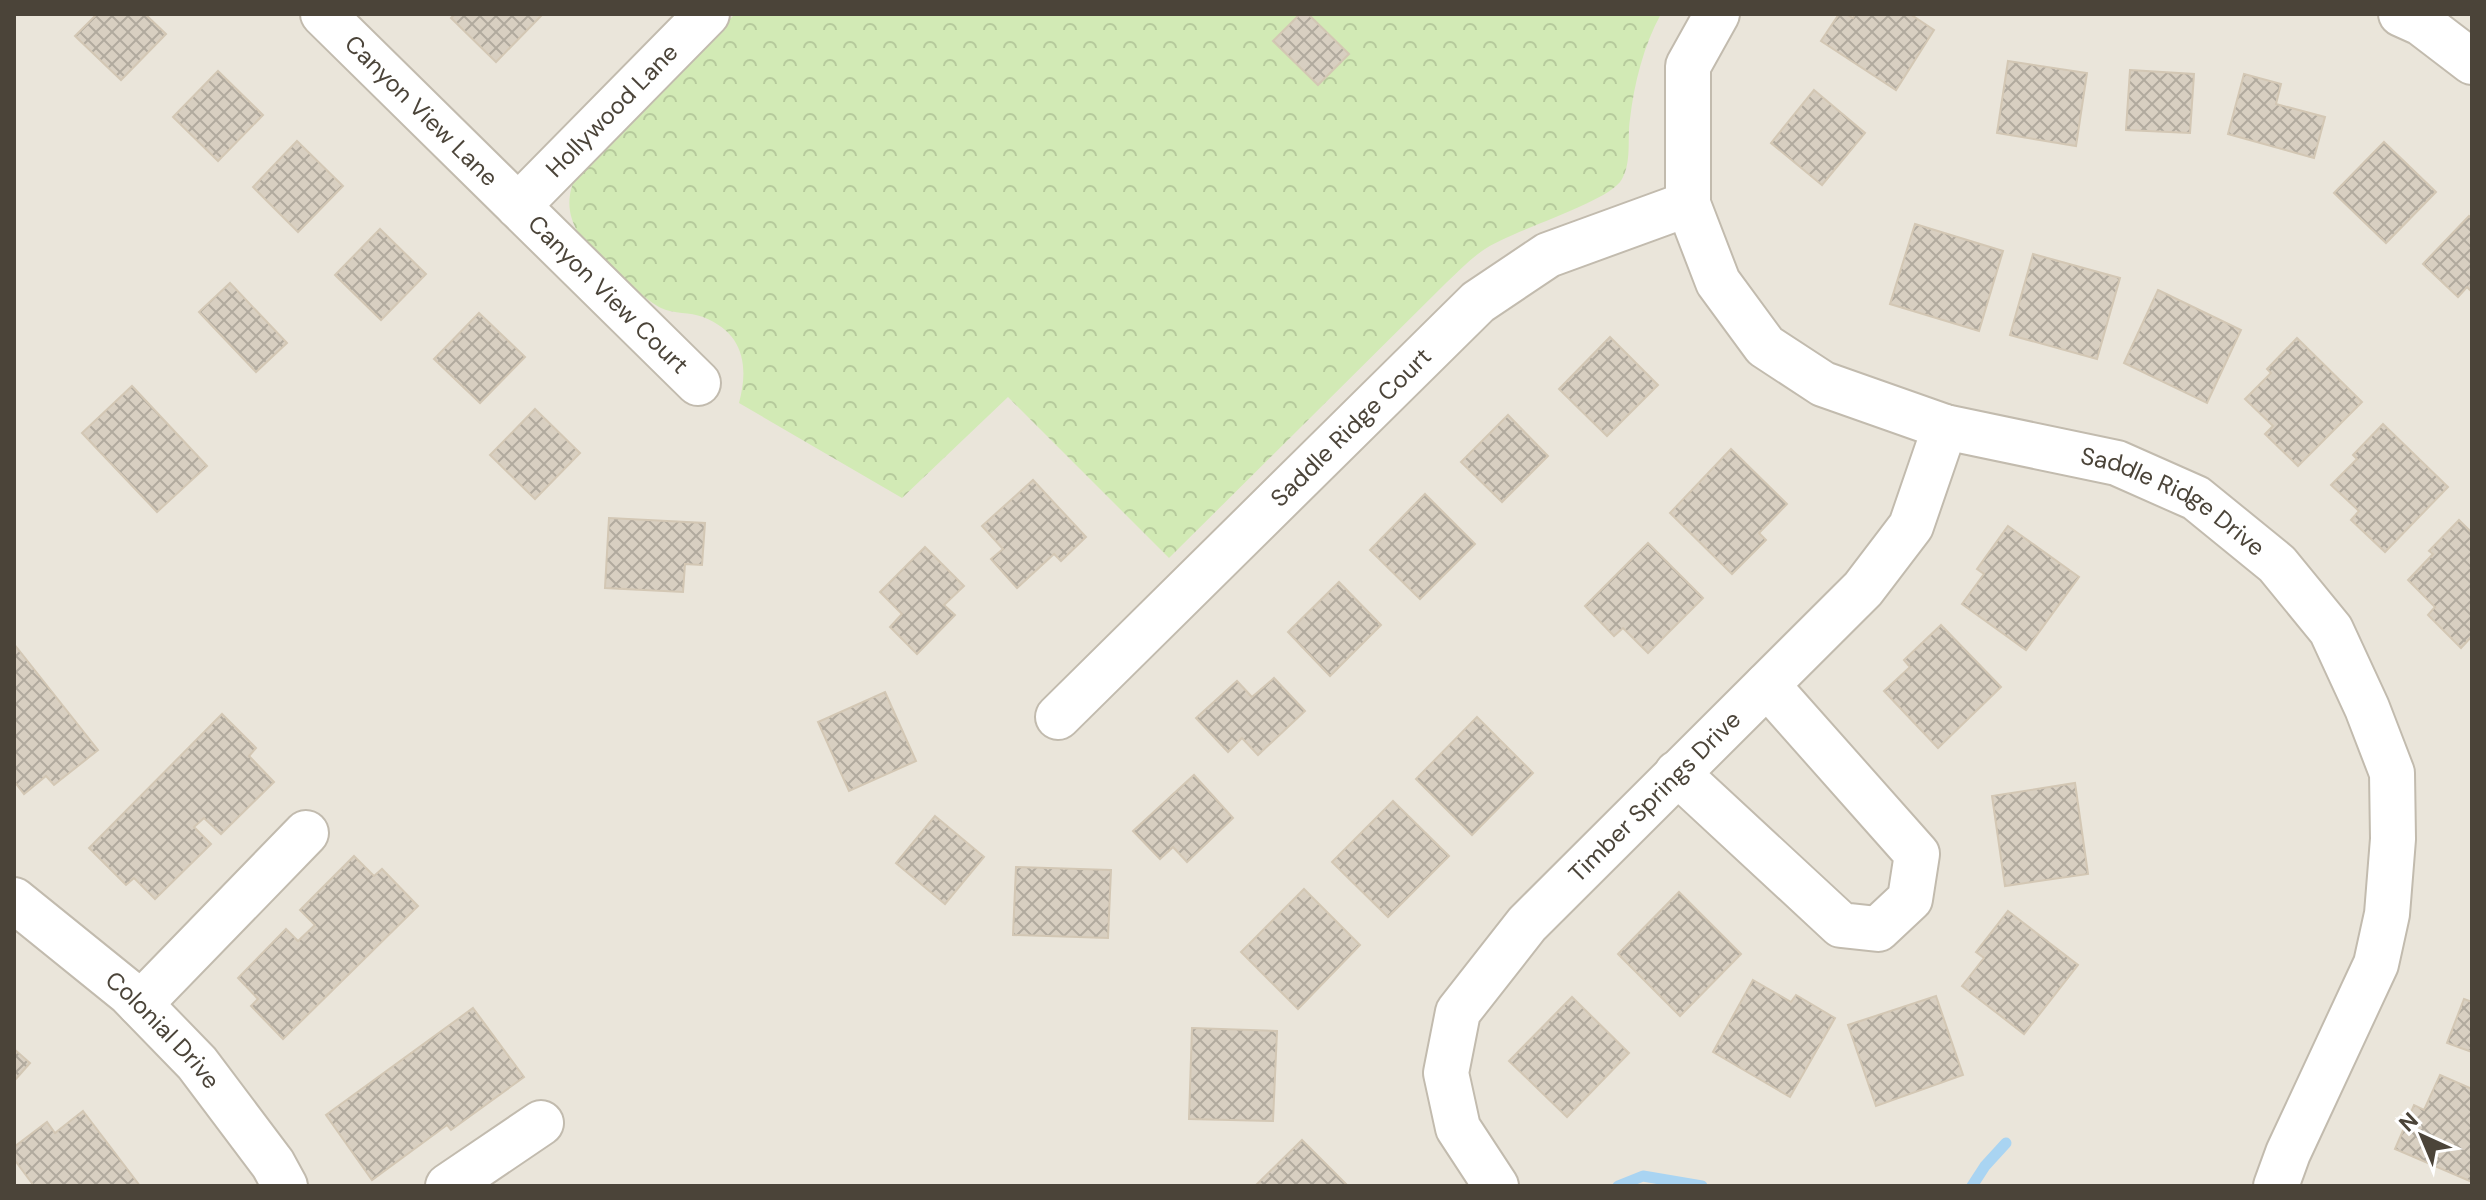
<svg xmlns="http://www.w3.org/2000/svg" width="2486" height="1200" font-family="'DM Sans',sans-serif">
<style>
.residential{fill:#eae5da}
.forest{fill:url(#forest-crowns)}
.lines{fill:none;stroke-linecap:round;stroke-linejoin:round}
.stream{stroke:#a9d4f2;stroke-width:11}
.building{fill:url(#building-cross-hatch);stroke:#d3c7b4;stroke-width:2}
.minor-casing{stroke:#c2bbae;stroke-width:48}
.minor{stroke:#fff;stroke-width:44}
.labels{text-anchor:middle;stroke-width:7;stroke-linejoin:round;paint-order:stroke}
.street-label{font-size:24px;fill:#4b4439;stroke:#fff}
</style>
<defs>
<pattern id="forest-crowns" width="20" height="18" patternUnits="userSpaceOnUse" patternTransform="scale(2)"><rect width="20" height="18" fill="#d2eab5"/><path d="M2 6a3 3 0 1 1 6 0M12 15a3 3 0 1 1 6 0" fill="none" stroke="#b6ca9c"/></pattern>
<pattern id="building-cross-hatch" width="8" height="8" patternUnits="userSpaceOnUse" patternTransform="scale(2)"><rect width="8" height="8" fill="#d8cfc1"/><path d="M0 0l8 8M0 8l8-8" fill="none" stroke="#b1aa9e"/></pattern>
</defs>
<rect width="100%" height="100%" fill="#f6f3ec"/>
<!-- residential -->
<rect class="residential" x="14" y="14" width="2458" height="1172"/>
<!-- forest -->
<path class="forest" d="M735 14H1661C1644 44 1634 84 1630 119 1627 138 1632 161 1622 179 1609 203 1511 230 1482 251 1469 260 1458 272 1446 283L1169 558 1008 397 902 498 739 403C749 366 744 333 703 317 690 312 674 314 661 308 645 301 591 249 579 234 575 228 571 218 570 211 568 198 571 187 576 175Z"/>
<g class="lines">
<!-- stream -->
<g class="stream">
<path d="M1618 1186 1643 1176 1702 1186"/>
<path d="M1972 1186 1985 1166 2006 1143"/>
</g>
</g>
<!-- building -->
<g class="building">
<path d="M97 14H145L166 34 121 80 75 36Z"/>
<path d="M455 14H539L541 16 496 62 451 18Z"/>
<path d="M1300 14H1308L1349 54 1318 85 1273 41Z"/>
<path d="M1839 14H1846L1853 18 1855 14H1910L1934 30 1896 90 1821 41Z"/>
<path d="M2008 61 2087 73 2076 146 1997 133Z"/>
<path d="M2130 70 2194 74 2190 133 2126 130Z"/>
<path d="M218 71 263 115 218 161 173 117Z"/>
<path d="M2244 74 2281 84 2276 104 2325 117 2314 158 2228 134Z"/>
<path d="M1814 90 1865 133 1822 185 1771 143Z"/>
<path d="M297 141 343 186 298 232 253 187Z"/>
<path d="M2384 142 2436 192 2386 243 2334 193Z"/>
<path d="M2469 216 2472 219V292L2467 287 2458 297 2423 264Z"/>
<path d="M1915 224 2003 251 1979 331 1890 304Z"/>
<path d="M380 229 426 274 381 320 335 275Z"/>
<path d="M2033 254 2120 278 2097 359 2010 335Z"/>
<path d="M230 283 287 343 256 372 199 312Z"/>
<path d="M2158 290 2241 330 2207 403 2124 363Z"/>
<path d="M479 313 525 357 480 403 434 359Z"/>
<path d="M1610 337 1658 385 1607 436 1559 389Z"/>
<path d="M2297 338 2362 402 2298 466 2265 434 2273 426 2245 399 2271 373 2267 369Z"/>
<path d="M132 386 207 466 157 512 82 433Z"/>
<path d="M535 409 580 453 535 499 490 455Z"/>
<path d="M1508 415 1548 456 1502 502 1461 462Z"/>
<path d="M2383 424 2448 487 2385 552 2351 520 2359 511 2331 485 2357 459 2353 455Z"/>
<path d="M1731 449 1787 504 1759 533 1766 540 1732 574 1670 513Z"/>
<path d="M1033 480 1086 537 1061 561 1054 554 1017 588 991 559 1003 549 982 526Z"/>
<path d="M1425 494 1475 544 1420 599 1370 550Z"/>
<path d="M609 518 705 523 702 565 685 564 683 592 605 588Z"/>
<path d="M2459 520 2472 533V636L2461 648 2428 615 2435 607 2408 580 2433 554 2429 551Z"/>
<path d="M2008 526 2079 577 2026 650 1962 604 1984 574 1977 569Z"/>
<path d="M1648 543 1703 598 1648 653 1623 628 1614 636 1585 606Z"/>
<path d="M925 547 964 586 944 605 955 615 917 654 890 627 902 614 880 592Z"/>
<path d="M1339 582 1381 625 1330 676 1288 632Z"/>
<path d="M1941 625 2001 687 1938 748 1884 691 1910 667 1904 660Z"/>
<path d="M14 644 98 750 54 785 46 776 24 794 14 781Z"/>
<path d="M1274 678 1305 711 1258 755 1242 738 1228 752 1196 718 1237 681 1252 697Z"/>
<path d="M885 692 916 761 849 791 818 722Z"/>
<path d="M222 714 256 748 249 756 274 782 221 834 204 818 194 827 211 844 155 899 134 878 126 885 89 848Z"/>
<path d="M1477 717 1533 773 1472 835 1416 779Z"/>
<path d="M1194 775 1233 818 1187 862 1173 847 1160 859 1133 831Z"/>
<path d="M2075 783 2088 874 2005 886 1992 796Z"/>
<path d="M1393 801 1449 856 1388 917 1332 862Z"/>
<path d="M935 816 984 857 945 904 896 863Z"/>
<path d="M354 856 374 876 382 869 418 906 283 1039 251 1006 258 999 238 978 286 929 298 941 315 925 300 910Z"/>
<path d="M1016 867 1111 870 1108 938 1013 935Z"/>
<path d="M1304 889 1360 945 1298 1009 1241 952Z"/>
<path d="M1679 892 1741 954 1680 1016 1618 954Z"/>
<path d="M2008 911 2078 965 2024 1034 1962 986 1984 958 1976 952Z"/>
<path d="M1753 980 1791 1002 1796 995 1835 1018 1790 1097 1713 1052Z"/>
<path d="M1936 996 1963 1075 1876 1106 1848 1025Z"/>
<path d="M1572 997 1629 1053 1567 1117 1509 1061Z"/>
<path d="M2464 999 2472 1002V1052L2447 1043Z"/>
<path d="M473 1008 524 1077 451 1130 447 1125 372 1180 326 1115Z"/>
<path d="M1192 1028 1277 1031 1273 1121 1189 1119Z"/>
<path d="M14 1049 30 1063 14 1081Z"/>
<path d="M2440 1075 2472 1089V1182L2395 1149 2414 1105 2424 1110Z"/>
<path d="M83 1111 140 1186H34L14 1159V1147L47 1122 55 1133Z"/>
<path d="M1302 1140 1348 1186H1255Z"/>
</g>
<g class="lines">
<!-- minor casing -->
<g class="minor-casing">
<g id="minor">
<path id="s1" d="M323 14 698 383"/>
<path id="s2" d="M1717 14 1688 66V204L1718 282 1765 346 1823 384 1945 427 2117 463 2196 498 2277 564 2331 630 2367 708 2392 773 2393 839 2387 914 2376 964 2288 1153 2276 1186"/>
<path d="M2401 14 2421 23 2472 62"/>
<path id="s3" d="M518 206 707 14"/>
<path id="s4" d="M1058 717 1478 302 1548 255 1688 204"/>
<path d="M1677 773 1841 925 1878 929 1910 899 1917 854 1767 685"/>
<path id="s5" d="M14 900 129 993 197 1063 273 1164 285 1186"/>
<path d="M140 1004 306 833"/>
<path d="M448 1186 541 1123"/>
<path id="s6" d="M1496 1186 1458 1128 1446 1073 1458 1012 1527 924 1863 589 1911 526 1945 427"/>
</g>
</g>
<!-- minor -->
<use href="#minor" class="minor"/>
</g>
<g class="labels">
<!-- street labels -->
<g class="street-label">
<text dy="8" stroke="none"><textPath href="#s1" startOffset="138">Canyon View Lane</textPath></text>
<text dy="8" stroke="none"><textPath href="#s3" startOffset="134">Hollywood Lane</textPath></text>
<text dy="8" stroke="none"><textPath href="#s1" startOffset="400">Canyon View Court</textPath></text>
<text dy="8" stroke="none"><textPath href="#s4" startOffset="412">Saddle Ridge Court</textPath></text>
<text dy="8" stroke="none"><textPath href="#s2" startOffset="802">Saddle Ridge Drive</textPath></text>
<text dy="8" stroke="none"><textPath href="#s6" startOffset="480">Timber Springs Drive</textPath></text>
<text dy="8" stroke="none"><textPath href="#s5" startOffset="198">Colonial Drive</textPath></text>
</g>
</g>
<!-- border -->
<rect width="2486" height="1200" fill="none" stroke="#4b4439" stroke-width="32"/>
<!-- north arrow -->
<g transform="translate(2422 1136) rotate(316)" stroke="#ffffff" stroke-width="6" paint-order="stroke">
<path d="M0-6L14 30L0 20L-14 30Z" fill="#4b4439"/>
<text y="-12" font-size="22" font-weight="bold" text-anchor="middle" fill="#4b4439">N</text>
</g>
</svg>
